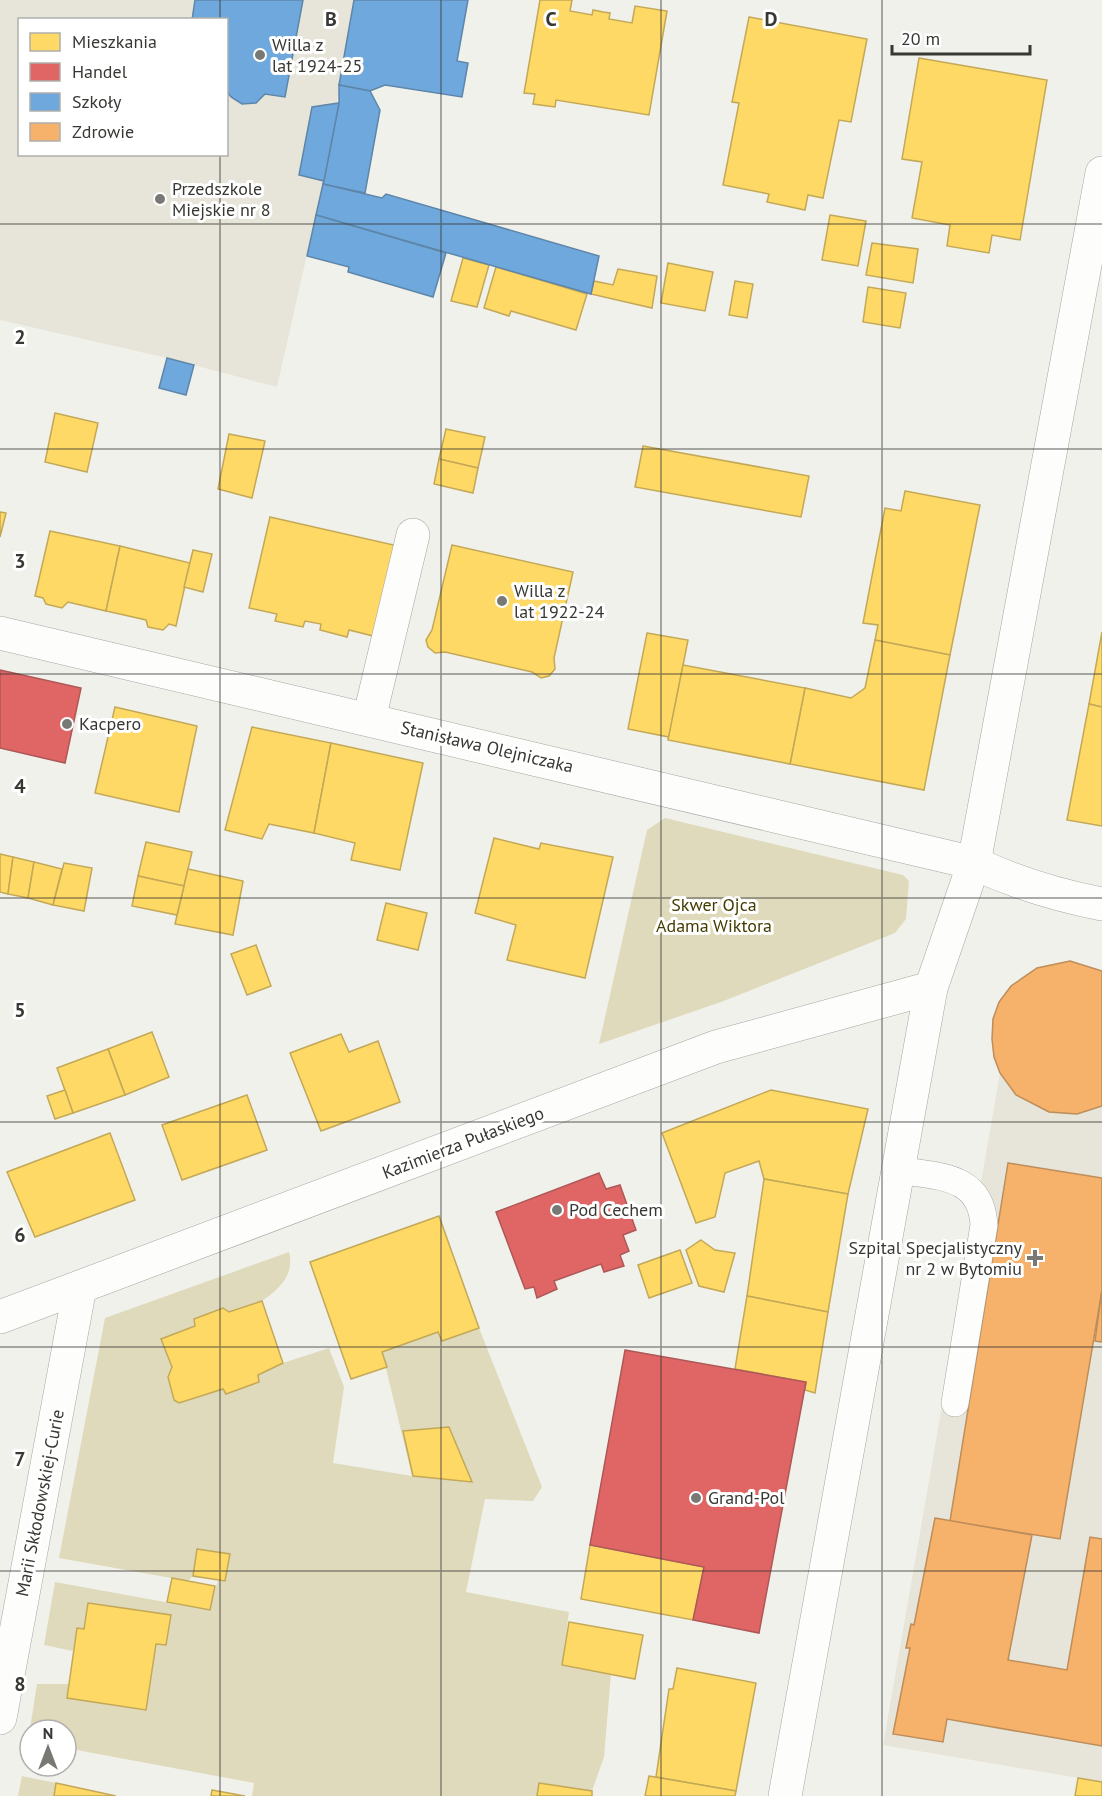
<svg xmlns="http://www.w3.org/2000/svg" width="1102" height="1796" font-family="'PT Sans',sans-serif">
<style>
.built{fill:#e7e5d9;fill-rule:evenodd}
.green{fill:#dfdabc}
.homes{fill:#ffd966;stroke:#c3a857;stroke-width:1.5}
.shops{fill:#e06666;stroke:#ad5857;stroke-width:1.5}
.schools{fill:#6fa8dc;stroke:#5e86a9;stroke-width:1.5}
.health{fill:#f6b26b;stroke:#bd8d5a;stroke-width:1.5}
.lines{fill:none;stroke-linecap:round;stroke-linejoin:round}
.service-casing{stroke:#a5a5a1;stroke-width:28}
.minor-casing{stroke:#a5a5a1;stroke-width:34}
.service{stroke:#fdfdfc;stroke-width:27}
.minor{stroke:#fdfdfc;stroke-width:33}
.grid{fill:none;stroke:#373733;stroke-width:1.5;stroke-opacity:0.55}
.poi-dot{fill:#787874;stroke:#fff;stroke-width:2}
.labels{text-anchor:middle;stroke-width:6;stroke-linejoin:round;paint-order:stroke}
.poi-label{font-size:18px;fill:#373733;stroke:#fff;text-anchor:start}
.street-label{font-size:18px;fill:#373733;stroke:#fff}
.park-label{font-size:18px;fill:#443b00;stroke:#fff}
.grid-label{font-size:20px;text-anchor:middle;font-weight:bold;fill:#373733;stroke:#fff;stroke-width:6;stroke-linejoin:round;paint-order:stroke}
</style>
<rect width="100%" height="100%" fill="#f1f1ec"/>
<!-- built -->
<g class="built">
<path d="M0 0H354L323 184 277 387 167 358 0 320ZM20 20H226V154H20Z"/>
<path d="M1070 961 1102 971V1782L883 1745 1000 1073 994 1057 993 1019 999 1002 1022 976 1037 968Z"/>
</g>
<!-- green -->
<g class="green">
<path d="M665 818 903 875 909 881 906 919 895 933 721 1002 599 1044 647 830Z"/>
<path d="M289 1252C295 1275 279 1289 262 1301L283 1363 329 1348 344 1387 333 1463 412 1476 382 1352 438 1332 442 1341 479 1328 542 1487 533 1501 485 1499 466 1592 569 1612 562 1665 611 1674 604 1757 592 1791 539 1783 537 1796H252L254 1783 66 1748V1730H30V1742L28 1741 37 1684H69L67 1698 146 1710 156 1644 166 1645 171 1616 84 1629 77 1628 73 1651 44 1645 55 1582 209 1610 218 1580 225 1581 197 1549 193 1576 188 1581 59 1558 105 1318Z"/>
<path d="M22 1776 56 1783 54 1796H18Z"/>
</g>
<!-- homes -->
<g class="homes">
<path d="M540 0H572L570 11 592 15 593 10 603 12 610 13 609 19 632 23 635 6 667 11 649 115 556 100 555 107 533 104 535 94 524 93Z"/>
<path d="M749 17 867 39 851 122 839 120 823 198 808 195 805 210 767 202 769 194 723 185 739 103 732 102Z"/>
<path d="M919 58 1047 80 1020 240 992 235 989 253 947 246 950 225 912 218 922 162 902 159Z"/>
<path d="M830 215 866 221 858 266 822 260Z"/>
<path d="M872 243 918 249 913 283 866 275Z"/>
<path d="M463 258 489 265 477 307 451 301Z"/>
<path d="M668 263 713 272 705 311 661 303Z"/>
<path d="M496 267 587 294 576 330 511 311 509 316 484 308Z"/>
<path d="M618 269 657 276 652 308 591 294 594 281 613 285Z"/>
<path d="M735 281 753 284 747 318 729 315Z"/>
<path d="M868 287 906 293 900 328 863 322Z"/>
<path d="M55 413 98 423 87 472 45 462Z"/>
<path d="M446 429 485 437 478 468 439 459Z"/>
<path d="M229 434 265 441 252 498 218 489Z"/>
<path d="M643 446 809 476 801 517 635 487Z"/>
<path d="M439 459 478 468 473 493 434 484Z"/>
<path d="M905 491 980 505 950 655 875 640 878 625 863 623 885 508 901 511Z"/>
<path d="M0 512 6 513 0 537Z"/>
<path d="M270 517 398 546 377 637 349 630 347 637 320 630 321 624 305 621 303 627 275 621 277 614 249 608Z"/>
<path d="M50 531 120 546 106 611 68 602 62 608 46 604 43 598 35 596Z"/>
<path d="M452 545 573 572 554 658 555 669 549 676 541 678 532 672 445 652 435 653 428 647 426 640 432 630Z"/>
<path d="M120 546 190 563 176 626 169 624 163 630 148 627 146 620 106 611Z"/>
<path d="M193 550 212 554 203 592 184 587Z"/>
<path d="M1102 632V707L1089 704Z"/>
<path d="M647 633 688 640 669 737 628 729Z"/>
<path d="M875 640 950 655 924 790 790 764 805 688 851 698 865 688Z"/>
<path d="M683 665 805 688 790 764 668 740Z"/>
<path d="M1089 704 1102 707V826L1067 820Z"/>
<path d="M115 707 197 726 179 812 95 793Z"/>
<path d="M252 727 331 743 314 833 269 824 262 839 225 830Z"/>
<path d="M331 743 423 763 400 870 351 860 355 843 314 833Z"/>
<path d="M494 838 539 849 541 843 613 857 585 978 507 960 516 925 475 913Z"/>
<path d="M146 842 192 852 184 886 138 876Z"/>
<path d="M0 854 13 857 8 894 0 892Z"/>
<path d="M13 857 34 862 28 898 8 894Z"/>
<path d="M34 862 62 869 53 905 28 898Z"/>
<path d="M64 863 92 868 84 911 53 905Z"/>
<path d="M188 869 243 881 233 935 175 924Z"/>
<path d="M138 876 184 886 177 915 132 906Z"/>
<path d="M386 903 427 913 418 950 377 940Z"/>
<path d="M256 945 271 986 247 995 231 954Z"/>
<path d="M152 1032 169 1077 125 1095 108 1049Z"/>
<path d="M341 1034 349 1052 378 1041 400 1102 321 1131 290 1053Z"/>
<path d="M108 1049 125 1095 73 1113 57 1068Z"/>
<path d="M65 1090 73 1113 55 1119 47 1096Z"/>
<path d="M771 1090 868 1109 848 1194 764 1179 759 1161 725 1173 715 1217 696 1223 662 1133Z"/>
<path d="M247 1095 267 1150 182 1180 162 1125Z"/>
<path d="M110 1133 135 1200 35 1237 7 1172Z"/>
<path d="M764 1179 848 1194 828 1312 747 1296Z"/>
<path d="M439 1216 479 1328 442 1341 438 1332 382 1352 387 1367 351 1379 310 1262Z"/>
<path d="M701 1240 715 1250 735 1253 724 1292 699 1286 686 1250Z"/>
<path d="M680 1250 692 1283 649 1298 638 1265Z"/>
<path d="M747 1296 828 1312 815 1393 805 1390 806 1382 735 1369Z"/>
<path d="M262 1301 283 1363 258 1375 259 1382 226 1394 223 1389 179 1403 174 1400 168 1377 172 1367 161 1339 195 1326 194 1319 223 1308 229 1312Z"/>
<path d="M449 1427 472 1482 413 1476 403 1431Z"/>
<path d="M590 1545 704 1567 693 1620 581 1599Z"/>
<path d="M197 1549 230 1554 225 1581 193 1576Z"/>
<path d="M172 1578 215 1586 210 1610 167 1602Z"/>
<path d="M88 1603 171 1615 166 1645 156 1644 146 1710 67 1698 77 1628 84 1629Z"/>
<path d="M569 1622 643 1635 635 1679 562 1665Z"/>
<path d="M677 1668 756 1683 736 1791 656 1777 669 1689H673Z"/>
<path d="M649 1776 736 1791 735 1796H645Z"/>
<path d="M1078 1778 1102 1782V1796H1075Z"/>
<path d="M56 1783 116 1796H54Z"/>
<path d="M539 1783 592 1791V1796H537Z"/>
<path d="M212 1790 245 1796H211Z"/>
</g>
<!-- shops -->
<g class="shops">
<path d="M0 670 81 688 65 763 0 748Z"/>
<path d="M599 1173 606 1189 620 1185 636 1230 623 1235 629 1251 620 1255 624 1266 604 1272 601 1264 554 1281 557 1289 537 1298 534 1287 525 1289 496 1212Z"/>
<path d="M625 1350 806 1382 759 1633 693 1620 704 1567 590 1545Z"/>
</g>
<!-- schools -->
<g class="schools">
<path d="M195 0H303L285 97 265 94 256 103 242 104 231 97 226 90V20H192Z"/>
<path d="M354 0H468L457 61 468 63 462 97 385 85 370 91 339 85Z"/>
<path d="M339 85 370 91 380 110 365 193 323 184 339 103Z"/>
<path d="M339 103 324 181 299 175 312 107Z"/>
<path d="M323 184 382 198 386 194 599 256 591 294 316 215Z"/>
<path d="M316 215 446 253 433 297 348 272 349 267 307 256Z"/>
<path d="M167 358 194 365 186 395 159 388Z"/>
</g>
<!-- health -->
<g class="health">
<path d="M1070 961 1102 971V1106L1077 1114 1049 1112 1016 1095 1000 1073 994 1057 992 1039 993 1019 999 1002 1011 986 1037 968Z"/>
<path d="M1008 1163 1102 1178V1290L1060 1539 950 1521Z"/>
<path d="M1102 1290V1342L1095 1341Z"/>
<path d="M935 1518 1032 1535 1008 1660 1067 1670 1090 1537 1102 1539V1746L947 1719 943 1742 893 1734 910 1648H906L911 1624 914 1625Z"/>
</g>
<g class="lines">
<!-- service casing -->
<g class="service-casing">
<path id="service" d="M898 1170C938 1177 981 1174 984 1225L955 1403"/>
</g>
<!-- minor casing -->
<g class="minor-casing">
<g id="minor">
<path d="M0 633 974 863C1016 883 1056 895 1102 904"/>
<path d="M369 719 413 535"/>
<path d="M0 1317 716 1047 931 988"/>
<path d="M0 1718 80 1287"/>
<path d="M785 1796 931 988 974 863 1102 173"/>
</g>
</g>
<!-- service -->
<use href="#service" class="service"/>
<!-- minor -->
<use href="#minor" class="minor"/>
</g>
<!-- grid -->
<path class="grid" d="M220 0V20M441 0V1796M661 0V1796M882 0V1796M220 154V1796M0 224H1102M0 449H1102M0 674H1102M0 898H1102M0 1122H1102M0 1347H1102M0 1571H1102"/>
<!-- markers -->
<g class="poi-dot">
<circle cx="260" cy="55" r="6"/>
<circle cx="160" cy="199" r="6"/>
<circle cx="502" cy="601" r="6"/>
<circle cx="67" cy="724" r="6"/>
<circle cx="557" cy="1210" r="6"/>
<path d="M1032 1249h6v6h6v6h-6v6h-6v-6h-6v-6h6z"/>
<circle cx="696" cy="1498" r="6"/>
</g>
<g class="labels">
<!-- poi labels -->
<g class="poi-label">
<text x="272" y="51">Willa z<tspan x="272" dy="21">lat 1924-25</tspan></text>
<text x="172" y="195">Przedszkole<tspan x="172" dy="21">Miejskie nr 8</tspan></text>
<text x="514" y="597">Willa z<tspan x="514" dy="21">lat 1922-24</tspan></text>
<text x="79" y="730">Kacpero</text>
<text x="569" y="1216">Pod Cechem</text>
<text x="1022" y="1254" text-anchor="end">Szpital Specjalistyczny<tspan x="1022" dy="21">nr 2 w Bytomiu</tspan></text>
<text x="708" y="1504">Grand-Pol</text>
</g>
<!-- street labels -->
<g class="street-label">
<text transform="translate(487 747) rotate(13)" y="6">Stanisława Olejniczaka</text>
<text transform="translate(463 1143) rotate(-21)" y="6">Kazimierza Pułaskiego</text>
<text transform="translate(40 1503) rotate(-79)" y="6">Marii Skłodowskiej-Curie</text>
</g>
<!-- park labels -->
<g class="park-label">
<text x="714" y="911">Skwer Ojca<tspan x="714" dy="21">Adama Wiktora</tspan></text>
</g>
</g>
<g class="grid-label">
<text x="331" y="26">B</text>
<text x="551" y="26">C</text>
<text x="771" y="26">D</text>
<text x="20" y="344">2</text>
<text x="20" y="568">3</text>
<text x="20" y="793">4</text>
<text x="20" y="1017">5</text>
<text x="20" y="1242">6</text>
<text x="20" y="1466">7</text>
<text x="20" y="1691">8</text>
</g>
<!-- legend -->
<rect x="18" y="18" width="210" height="138" fill="#ffffff" stroke="#afafad" stroke-width="1.5"/>
<rect x="30" y="33" width="30" height="18" fill="#ffd966" stroke="#afafad" stroke-width="1.5"/>
<text x="72" y="48" font-size="18" fill="#373733">Mieszkania</text>
<rect x="30" y="63" width="30" height="18" fill="#e06666" stroke="#afafad" stroke-width="1.5"/>
<text x="72" y="78" font-size="18" fill="#373733">Handel</text>
<rect x="30" y="93" width="30" height="18" fill="#6fa8dc" stroke="#afafad" stroke-width="1.5"/>
<text x="72" y="108" font-size="18" fill="#373733">Szkoły</text>
<rect x="30" y="123" width="30" height="18" fill="#f6b26b" stroke="#afafad" stroke-width="1.5"/>
<text x="72" y="138" font-size="18" fill="#373733">Zdrowie</text>
<!-- north arrow -->
<g transform="translate(48 1748)"><circle r="28" fill="#ffffff" stroke="#afafad" stroke-width="1.5"/>
<path d="M0-4.5L10 22L0 15L-10 22Z" fill="#787874"/>
<text y="-9" font-size="16" font-weight="bold" text-anchor="middle" fill="#373733">N</text>
</g>
<!-- scale -->
<path d="M892 45v9h138v-9" fill="none" stroke="#373733" stroke-width="3"/>
<text x="901" y="45" font-size="18" fill="#373733" stroke="#ffffff" stroke-width="4.5" paint-order="stroke">20 m</text>
</svg>
